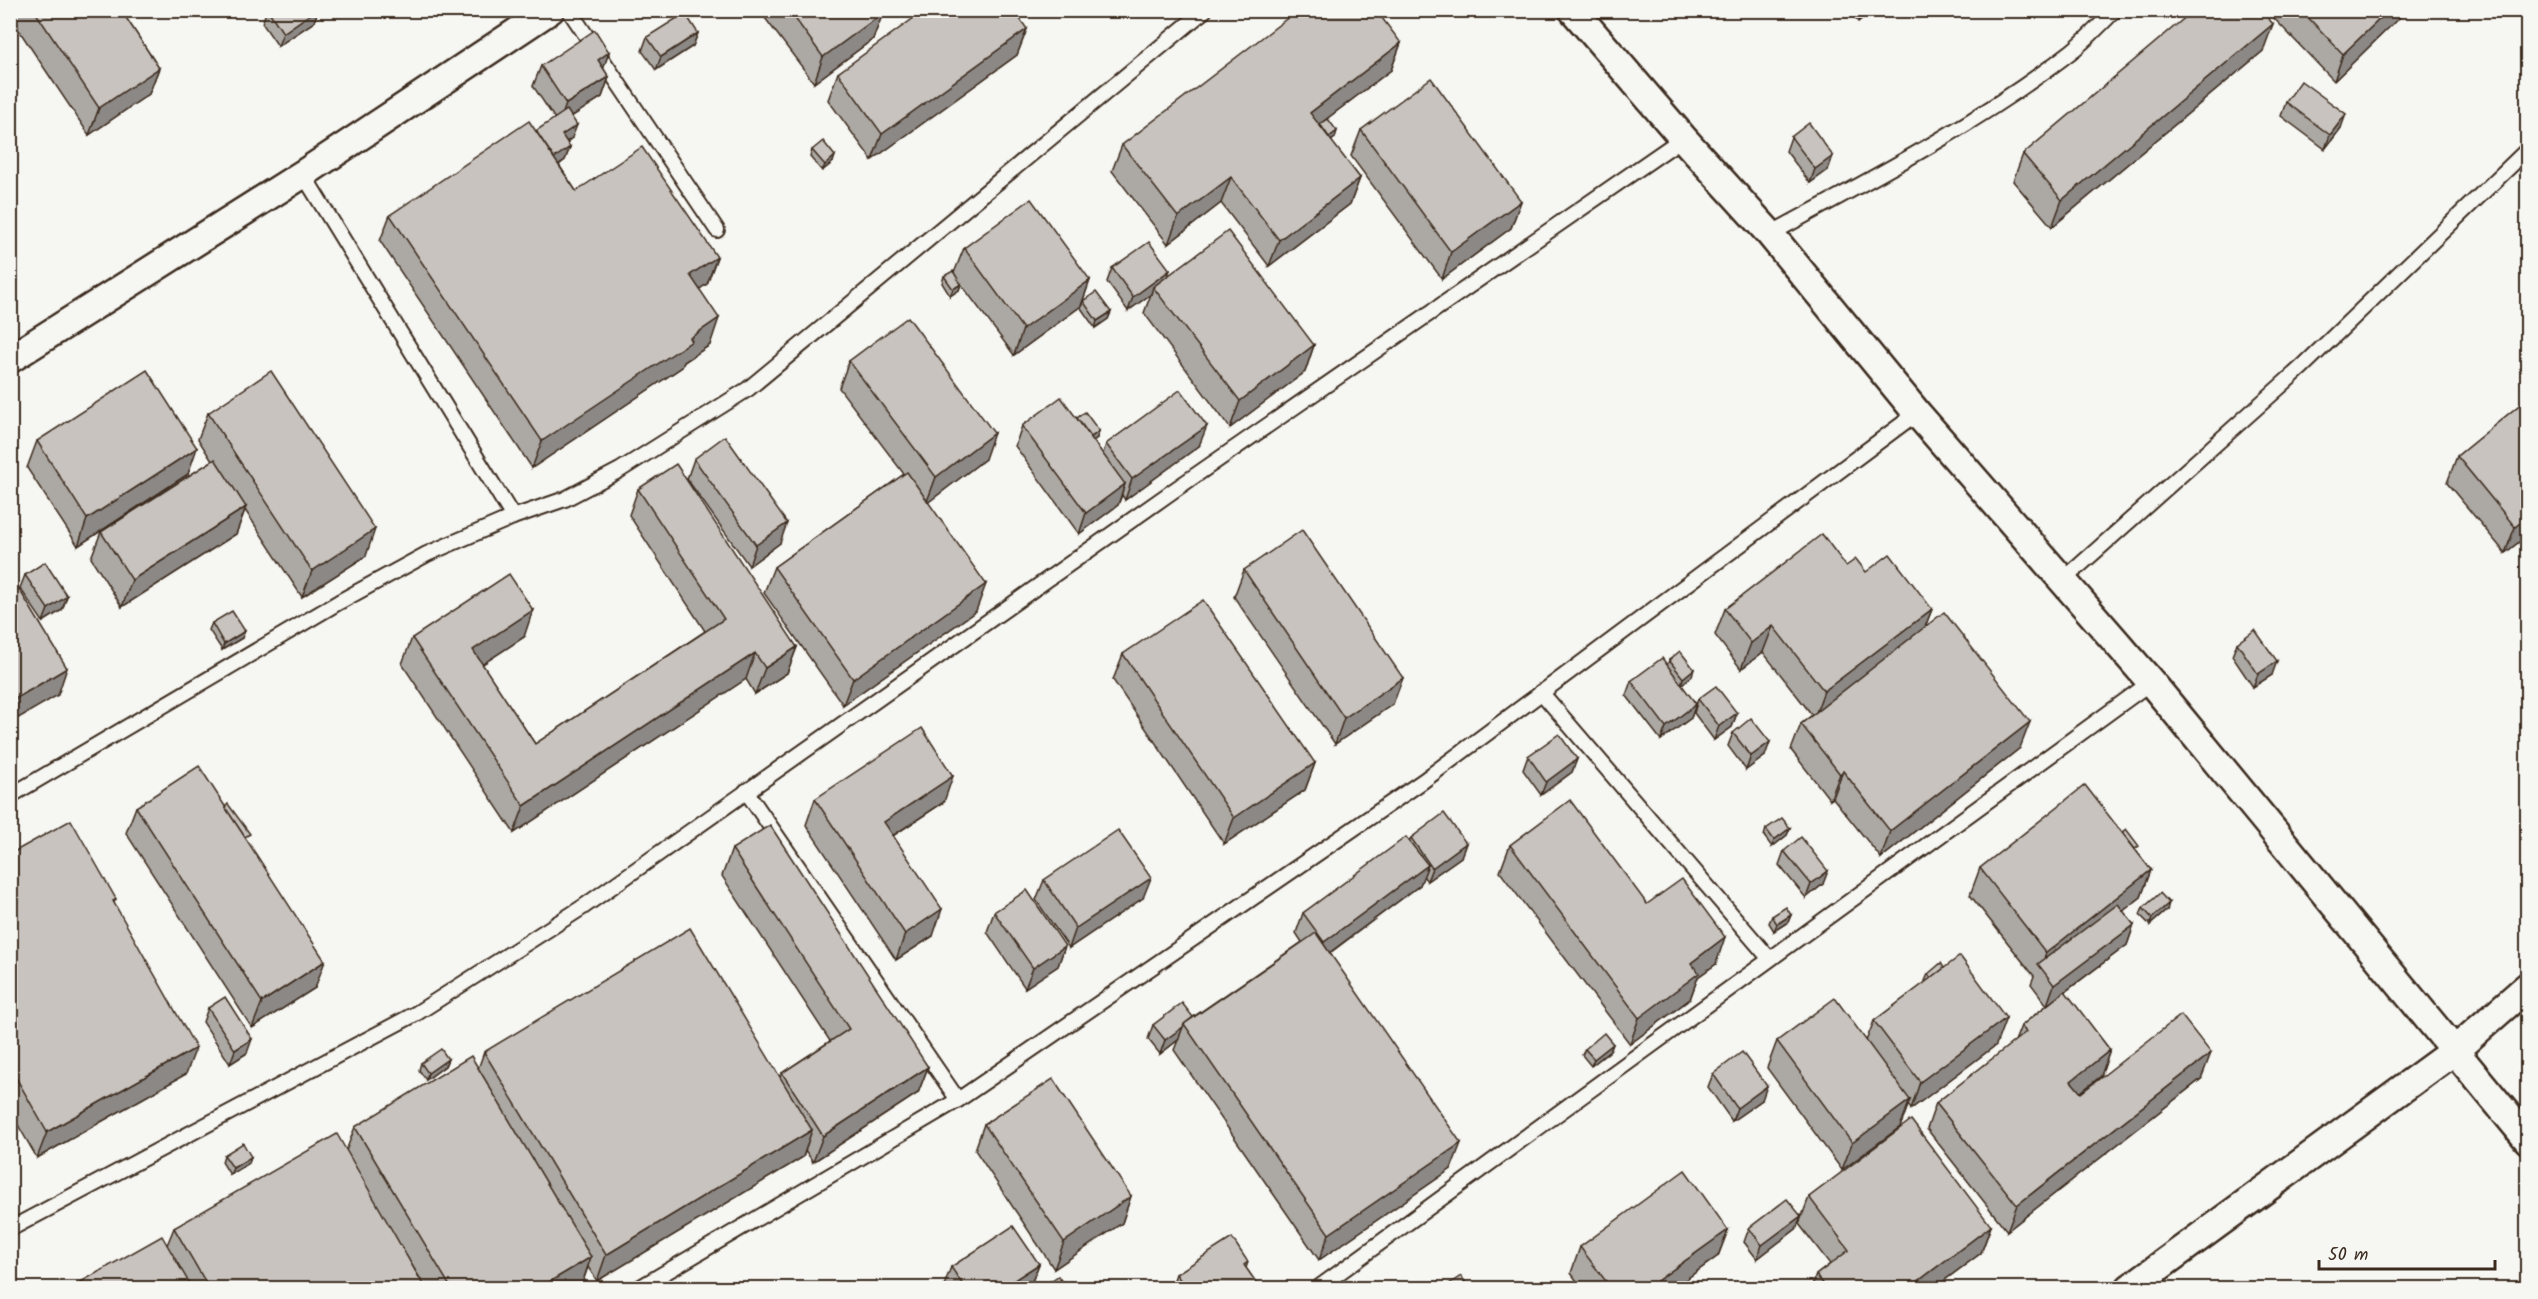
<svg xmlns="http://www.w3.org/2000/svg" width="2538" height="1299" font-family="Kalam,sans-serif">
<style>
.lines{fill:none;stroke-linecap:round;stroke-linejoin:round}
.service-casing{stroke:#3b2a1e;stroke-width:18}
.minor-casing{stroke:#3b2a1e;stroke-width:32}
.service{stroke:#f6f6f2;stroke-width:14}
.minor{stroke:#f6f6f2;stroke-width:27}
.wall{fill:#aca8a3;stroke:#3b2a1e;stroke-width:1.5}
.shaded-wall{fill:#8c8885;stroke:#3b2a1e;stroke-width:1.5}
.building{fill:#c8c3be;stroke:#3b2a1e;stroke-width:1.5}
</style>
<rect width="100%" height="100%" fill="#f6f6f2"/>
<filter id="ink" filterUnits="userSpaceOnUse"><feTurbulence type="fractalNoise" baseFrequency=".0167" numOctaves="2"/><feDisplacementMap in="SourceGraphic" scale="12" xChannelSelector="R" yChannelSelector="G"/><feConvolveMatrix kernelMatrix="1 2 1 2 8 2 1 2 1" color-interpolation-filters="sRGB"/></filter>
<g filter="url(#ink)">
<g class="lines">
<!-- service casing -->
<g class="service-casing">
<g id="service">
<path d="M569 10 717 230"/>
<path d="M303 174 513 517"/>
<path d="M1770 234C1873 178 1979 123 2072 51 2087 39 2101 24 2115 10"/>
<path d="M2061 582 2302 367 2528 149"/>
<path d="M1541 692 1769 958"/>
<path d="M746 791 958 1100"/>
<path d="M10 796 339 602 427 554 513 517 565 499 620 470 748 389 1205 10"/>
<path d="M10 1229 417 1013 583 907 1170 493 1683 138"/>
<path d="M639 1288 958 1100 1423 781 1917 413"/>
<path d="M1318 1288 2151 682"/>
</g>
</g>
<!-- minor casing -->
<g class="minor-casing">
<g id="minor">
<path d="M1573 10 1683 138 1770 234 1917 413 2151 682 2528 1140"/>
<path d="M10 359 303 174 550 10"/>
<path d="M2130 1288 2454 1051 2528 986"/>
</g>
</g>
<!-- service -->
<use href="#service" class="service"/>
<!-- minor -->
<use href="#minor" class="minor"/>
</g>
<!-- wall -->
<g class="wall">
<path d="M10 10H121L159 68 149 94 89 135 10 17Z"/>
<path d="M267 10H318L314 22 278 46 262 23Z"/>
<path d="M759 10H881L883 13 873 39 814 83Z"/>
<path d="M1848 10H1872L1858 22Z"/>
<path d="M2266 10H2407L2334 81Z"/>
<path d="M1027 29 1017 55 872 160 828 100 838 73Z"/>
<path d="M698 33 693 46 656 70 642 51 647 37Z"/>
<path d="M1401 43 1391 70 1321 123 1335 138 1331 141 1360 178 1350 204 1269 266 1221 203 1168 244 1112 171 1122 145Z"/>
<path d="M2263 51 2052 227 2013 181 2023 154Z"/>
<path d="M609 52 603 68 609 77 602 97 571 116 572 138 567 142 570 147 565 160 559 165 576 191 717 257 707 284 699 289 710 345 684 362 682 367 532 468 380 241 390 215 536 131 555 119 533 86 541 66Z"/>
<path d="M2286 102 2341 128 2325 149 2281 116Z"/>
<path d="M1361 130 1521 201 1511 228 1442 279 1351 156Z"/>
<path d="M1791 137 1828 170 1810 183 1786 151Z"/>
<path d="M812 150 833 162 822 171 810 157Z"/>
<path d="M964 248 1090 280 1081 306 1014 355 961 284 959 290 950 296 942 283 944 276 954 273Z"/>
<path d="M1112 268 1168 276 1314 345 1305 372 1230 428 1144 313 1151 294 1128 311 1107 282Z"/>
<path d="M1083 301 1111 312 1108 319 1095 328 1081 308Z"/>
<path d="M849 361 985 459 928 502 976 611 843 705 764 593 774 567 904 474 839 388Z"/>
<path d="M2528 398V535L2505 553 2447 483 2457 456Z"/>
<path d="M208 413 366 556 302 597 245 510 236 534 122 607 91 558 101 532 212 461 198 439Z"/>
<path d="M1077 418 1099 431 1097 438 1093 441 1103 454 1106 444 1199 446 1125 500 1122 495 1118 505 1079 534 1015 446 1022 426Z"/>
<path d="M37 441 188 474 78 546 27 468Z"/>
<path d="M694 459 780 543 749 566 687 479Z"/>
<path d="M638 489 797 647 787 673 755 694 746 679 514 833 402 664 412 638 524 637 482 664 535 744 705 631 629 515Z"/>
<path d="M1846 566 1866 572 1932 609 1925 627 2020 748 1881 858 1833 798 1830 800 1791 750 1801 724 1812 715 1763 652 1741 669 1715 635 1725 609Z"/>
<path d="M1244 570 1393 704 1335 744 1234 597Z"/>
<path d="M25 575 67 596 62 610 43 622 20 588Z"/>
<path d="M212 623 242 638 222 650 209 630Z"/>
<path d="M2237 643 2272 675 2253 687 2232 656Z"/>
<path d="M1123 654 1315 763 1305 790 1224 844 1113 680Z"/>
<path d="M1669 660 1692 676 1681 685 1696 704 1691 718 1661 740 1626 695 1631 681 1667 666Z"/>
<path d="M1698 699 1737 713 1732 727 1714 740 1694 713Z"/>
<path d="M1733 733 1765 756 1746 770 1728 746Z"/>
<path d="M1528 756 1577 759 1572 772 1541 795 1523 770Z"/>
<path d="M815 799 944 802 893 836 933 936 896 960 806 825Z"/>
<path d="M136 807 247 841 315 988 252 1028 126 833Z"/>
<path d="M1790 828 1787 835 1772 847 1764 836 1766 829Z"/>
<path d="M1411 838 1466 843 1461 857 1427 881 1423 876 1420 885 1330 953 1451 1169 1319 1260 1174 1050 1178 1040 1160 1054 1148 1039 1153 1025 1193 1017 1302 942 1296 933 1303 913 1409 841Z"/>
<path d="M1510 845 1647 904 1716 964 1698 977 1690 999 1630 1044 1500 872Z"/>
<path d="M732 849 928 1067 918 1093 813 1162 805 1150 803 1157 597 1281 588 1267 582 1284 573 1288H426L397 1241 425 1288H70L167 1245 174 1228 346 1151 355 1127 478 1069 484 1052 780 1077 782 1073 830 1041 722 876Z"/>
<path d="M1784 851 1823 884 1806 898 1779 865Z"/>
<path d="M2137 852 2151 870 2141 897 2123 911 2134 925 2127 945 2065 992 2110 1050 2101 1076 2080 1092 2081 1093 2201 1079 2007 1231 1927 1129 1936 1103 2015 1041 2021 1026 2047 1005 2031 984 2034 976 1970 895 1980 868Z"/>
<path d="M10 854 116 899 114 903 186 1074 37 1158 10 1111Z"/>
<path d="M1044 880 1143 898 1069 948 1036 900Z"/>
<path d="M2143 908 2167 910 2150 925 2140 915Z"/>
<path d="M994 912 1065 946 1058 966 1025 988 987 932Z"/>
<path d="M1791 915 1788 922 1774 931 1769 923 1772 916Z"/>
<path d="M1928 974 1996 1045 1911 1109 1908 1105 1900 1127 1842 1170 1767 1068 1777 1041H1866L1874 1021 1926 982 1925 981Z"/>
<path d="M208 1008 247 1053 230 1064 203 1022Z"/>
<path d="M1613 1044 1610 1051 1591 1066 1582 1055 1585 1049Z"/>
<path d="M448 1059 445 1066 426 1080 419 1070 421 1063Z"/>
<path d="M1713 1074 1762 1100 1732 1121 1708 1087Z"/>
<path d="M984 1124 1131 1196 1122 1223 1054 1269 975 1150Z"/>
<path d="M224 1155 251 1157 249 1163 230 1175 222 1162Z"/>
<path d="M1809 1197 1991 1226 1981 1253 1934 1288H1811L1816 1275 1830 1264 1799 1224Z"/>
<path d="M1749 1228 1796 1229 1757 1259 1744 1242Z"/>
<path d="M1728 1230 1718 1256 1674 1288H1582L1571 1273 1580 1247Z"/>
<path d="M1248 1262 1246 1268 1260 1288H1171L1176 1274Z"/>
<path d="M1039 1264 1031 1284 1025 1288H943L951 1267Z"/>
</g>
<!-- shaded-wall -->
<g class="shaded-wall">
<path d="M316 10H318L314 22 278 46 283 33Z"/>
<path d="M1863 10H1872L1858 22Z"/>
<path d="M2389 10H2407L2334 81 2343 54Z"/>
<path d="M883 13 873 39 814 83 823 57Z"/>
<path d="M2273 24 2263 51 2052 227 2062 200Z"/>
<path d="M1027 29 1017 55 872 160 882 134Z"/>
<path d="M698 33 693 46 656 70 661 57Z"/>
<path d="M1401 43 1391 70 1300 139 1310 113Z"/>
<path d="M609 52 602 73 598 60Z"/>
<path d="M159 68 149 94 89 135 99 108Z"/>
<path d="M609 77 602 97 559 125 566 104Z"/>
<path d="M2346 114 2341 128 2325 149 2330 135Z"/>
<path d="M577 125 572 138 557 148 562 135Z"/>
<path d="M1337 131 1335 138 1326 144 1329 137Z"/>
<path d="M570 147 565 160 544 174 549 161Z"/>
<path d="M835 156 833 162 822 171 825 165Z"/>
<path d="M1833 156 1828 170 1810 183 1815 169Z"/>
<path d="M1231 177 1221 203 1168 244 1178 217Z"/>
<path d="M1360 178 1350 204 1269 266 1279 240Z"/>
<path d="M1521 201 1511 228 1442 279 1451 252Z"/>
<path d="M717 257 707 284 680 302 690 275Z"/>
<path d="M1170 270 1165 284 1153 287 1151 294 1128 311 1133 297Z"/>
<path d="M1090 280 1081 306 1014 355 1023 329Z"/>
<path d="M961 284 959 290 950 296 953 289Z"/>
<path d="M1111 312 1108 319 1095 328 1097 321Z"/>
<path d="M719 318 710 345 684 362 682 367 532 468 542 441Z"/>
<path d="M1314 345 1305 372 1230 428 1240 401Z"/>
<path d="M1207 426 1199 446 1125 500 1132 479Z"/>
<path d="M1099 431 1097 438 1086 446 1089 439Z"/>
<path d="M994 433 985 459 926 504 936 477Z"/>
<path d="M197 448 188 474 78 546 87 519Z"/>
<path d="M1125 484 1118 505 1079 534 1086 513Z"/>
<path d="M246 507 236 534 122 607 132 580Z"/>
<path d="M2528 516V535L2505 553 2515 527Z"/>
<path d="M787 523 780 543 749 566 756 545Z"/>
<path d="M375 529 366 556 302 597 312 571Z"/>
<path d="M986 584 976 611 843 705 853 679Z"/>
<path d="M67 596 62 610 43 622 48 609Z"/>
<path d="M1932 609 1922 635 1814 718 1824 691Z"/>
<path d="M533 610 524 637 463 677 473 650Z"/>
<path d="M1773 626 1763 652 1741 669 1751 643Z"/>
<path d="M245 631 242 638 222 650 224 644Z"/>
<path d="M797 647 787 673 755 694 765 668Z"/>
<path d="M755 653 746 679 514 833 524 806Z"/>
<path d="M2277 661 2272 675 2253 687 2258 674Z"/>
<path d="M67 668 58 695 10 723V702Z"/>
<path d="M1694 669 1692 676 1681 685 1683 678Z"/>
<path d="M1403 678 1393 704 1335 744 1344 718Z"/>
<path d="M1696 704 1691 718 1661 740 1666 727Z"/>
<path d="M1737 713 1732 727 1714 740 1719 726Z"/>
<path d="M2030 722 2020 748 1881 858 1890 831Z"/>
<path d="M1770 742 1765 756 1746 770 1751 756Z"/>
<path d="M1577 759 1572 772 1541 795 1546 782Z"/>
<path d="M1315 763 1305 790 1224 844 1234 818Z"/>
<path d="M1843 771 1833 798 1830 800 1840 774Z"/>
<path d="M953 776 944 802 874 848 884 822Z"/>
<path d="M1790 828 1787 835 1772 847 1774 840Z"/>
<path d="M1466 843 1461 857 1427 881 1432 868Z"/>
<path d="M1428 865 1420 885 1317 962 1324 942Z"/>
<path d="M2151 870 2141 897 2045 972 2041 967 2046 953Z"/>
<path d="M1828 871 1823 884 1806 898 1811 884Z"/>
<path d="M1151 878 1143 898 1069 948 1076 928Z"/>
<path d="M2169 903 2167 910 2150 925 2152 918Z"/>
<path d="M942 909 933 936 896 960 905 934Z"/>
<path d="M1791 915 1788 922 1774 931 1777 924Z"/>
<path d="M2134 925 2127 945 2047 1005 2054 985Z"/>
<path d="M1725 937 1716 964 1698 977 1690 999 1630 1044 1639 1018 1691 963Z"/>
<path d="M1065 946 1058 966 1025 988 1033 968Z"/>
<path d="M325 961 315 988 252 1028 262 1002Z"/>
<path d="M2006 1018 1996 1045 1911 1109 1920 1082Z"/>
<path d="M1183 1027 1178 1040 1160 1054 1165 1040Z"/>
<path d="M252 1039 247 1053 230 1064 235 1050Z"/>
<path d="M1613 1044 1610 1051 1591 1066 1594 1059Z"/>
<path d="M196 1048 186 1074 37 1158 47 1132Z"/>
<path d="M2110 1050 2101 1076 2062 1107 2071 1081Z"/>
<path d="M2211 1053 2201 1079 2007 1231 2017 1205Z"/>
<path d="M448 1059 445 1066 426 1080 428 1073Z"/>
<path d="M928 1067 918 1093 813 1162 823 1136Z"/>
<path d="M1767 1086 1762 1100 1732 1121 1737 1108Z"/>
<path d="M1910 1100 1900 1127 1842 1170 1852 1143Z"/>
<path d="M812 1130 803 1157 597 1281 606 1255Z"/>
<path d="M1461 1143 1451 1169 1319 1260 1329 1234Z"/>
<path d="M251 1157 249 1163 230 1175 233 1168Z"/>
<path d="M1131 1196 1122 1223 1054 1269 1064 1242Z"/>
<path d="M1801 1216 1796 1229 1757 1259 1762 1245Z"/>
<path d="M1991 1226 1981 1253 1934 1288H1909Z"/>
<path d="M1728 1230 1718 1256 1674 1288H1647Z"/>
<path d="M591 1257 582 1284 573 1288H539Z"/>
<path d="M1039 1264 1031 1284 1025 1288H1002Z"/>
</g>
<!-- building -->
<g class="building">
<path d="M34 10H121L159 68 99 108Z"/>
<path d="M268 10H316L283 33Z"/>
<path d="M789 10H881L883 13 823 57Z"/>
<path d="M925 10H1014L1027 29 882 134 838 73Z"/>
<path d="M1298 10H1376L1401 43 1310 113 1360 178 1279 240 1231 177 1178 217 1122 145Z"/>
<path d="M2194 10H2261L2273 24 2062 200 2023 154Z"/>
<path d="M2301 10H2389L2343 54Z"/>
<path d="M685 13 698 33 661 57 647 37Z"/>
<path d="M595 30 609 52 598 60 609 77 566 104 541 66Z"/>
<path d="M1431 78 1521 201 1451 252 1361 130Z"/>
<path d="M2301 81 2346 114 2330 135 2286 102Z"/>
<path d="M567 110 577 125 562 135 570 147 554 158 536 131Z"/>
<path d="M1328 119 1337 131 1329 137 1320 124Z"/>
<path d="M529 121 576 191 642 147 717 257 690 275 719 318 690 338 692 341 542 441 390 215Z"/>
<path d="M1809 123 1833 156 1815 169 1791 137Z"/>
<path d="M823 141 835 156 825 165 812 150Z"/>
<path d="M1031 199 1090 280 1023 329 964 248Z"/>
<path d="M1228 231 1314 345 1240 401 1153 287Z"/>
<path d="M1149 242 1170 270 1133 297 1112 268Z"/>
<path d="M953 271 961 284 953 289 944 276Z"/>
<path d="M1096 292 1111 312 1097 321 1083 301Z"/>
<path d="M908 317 994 433 936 477 849 361Z"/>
<path d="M147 370 197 448 87 519 37 441Z"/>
<path d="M271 371 375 529 312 571 208 413Z"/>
<path d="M1180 390 1207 426 1132 479 1106 444Z"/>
<path d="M1061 397 1125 484 1086 513 1022 426Z"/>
<path d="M2528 398V516L2515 527 2457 456Z"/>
<path d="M1085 412 1099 431 1091 437 1077 418Z"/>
<path d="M725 436 787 523 756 545 694 459Z"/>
<path d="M215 459 246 507 132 580 101 532Z"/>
<path d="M676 464 797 647 765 668 755 653 524 806 412 638 509 574 533 610 473 650 535 744 724 619 638 489Z"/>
<path d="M907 472 986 584 853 679 774 567Z"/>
<path d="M1302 530 1403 678 1344 718 1244 570Z"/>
<path d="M1822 534 1846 566 1856 559 1866 572 1890 554 1932 609 1824 691 1773 626 1751 643 1725 609Z"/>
<path d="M45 562 67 596 48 609 25 575Z"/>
<path d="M10 574 67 668 10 702Z"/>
<path d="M1203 600 1315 763 1234 818 1123 654Z"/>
<path d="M232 611 245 631 224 644 212 623Z"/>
<path d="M1944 612 2030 722 1890 831 1843 771 1840 774 1801 724Z"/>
<path d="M2255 630 2277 661 2258 674 2237 643Z"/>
<path d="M1680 651 1694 669 1683 678 1669 660Z"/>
<path d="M1662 658 1696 704 1666 727 1631 681Z"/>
<path d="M1716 686 1737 713 1719 726 1698 699Z"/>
<path d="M1751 718 1770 742 1751 756 1733 733Z"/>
<path d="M922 728 953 776 884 822 942 909 905 934 815 799Z"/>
<path d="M1559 734 1577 759 1546 782 1528 756Z"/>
<path d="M199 766 325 961 262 1002 136 807Z"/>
<path d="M2085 785 2151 870 2046 953 1980 868Z"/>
<path d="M1570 800 1647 904 1682 879 1725 937 1691 963 1699 973 1639 1018 1510 845Z"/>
<path d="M228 804 250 834 245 837 225 807Z"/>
<path d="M1444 813 1466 843 1432 868 1411 838Z"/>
<path d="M1782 818 1790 828 1774 840 1766 829Z"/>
<path d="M71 820 116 899 113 901 196 1048 47 1132 10 1067V854Z"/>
<path d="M770 825 928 1067 823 1136 782 1073 849 1029 732 849Z"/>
<path d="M2126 829 2139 846 2135 849 2122 832Z"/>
<path d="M1118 830 1151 878 1076 928 1044 880Z"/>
<path d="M1406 837 1428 865 1324 942 1303 913Z"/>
<path d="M1801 837 1828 871 1811 884 1784 851Z"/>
<path d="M1027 890 1065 946 1033 968 994 912Z"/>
<path d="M2160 893 2169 903 2152 918 2143 908Z"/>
<path d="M2118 904 2134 925 2054 985 2038 964Z"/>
<path d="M1786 907 1791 915 1777 924 1772 916Z"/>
<path d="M690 928 812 1130 606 1255 484 1052Z"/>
<path d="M1316 933 1461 1143 1329 1234 1184 1024Z"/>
<path d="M1960 956 2006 1018 1920 1082 1874 1021Z"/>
<path d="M1941 963 1944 968 1931 978 1928 974Z"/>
<path d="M2065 991 2110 1050 2071 1081 2081 1093 2181 1015 2211 1053 2017 1205 1936 1103 2026 1032 2021 1026Z"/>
<path d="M225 997 252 1039 235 1050 208 1008Z"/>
<path d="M1835 998 1910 1100 1852 1143 1777 1041Z"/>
<path d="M1182 1003 1193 1017 1184 1024 1183 1027 1165 1040 1153 1025Z"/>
<path d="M1604 1033 1613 1044 1594 1059 1585 1049Z"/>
<path d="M441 1049 448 1059 428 1073 421 1063Z"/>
<path d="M1742 1052 1767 1086 1737 1108 1713 1074Z"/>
<path d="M471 1056 591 1257 539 1288H451L355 1127Z"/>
<path d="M1053 1079 1131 1196 1064 1242 984 1124Z"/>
<path d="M1911 1120 1991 1226 1909 1288H1827L1816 1275 1849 1250 1809 1197Z"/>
<path d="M337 1134 425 1288H209L174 1228Z"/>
<path d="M243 1143 251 1157 233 1168 224 1155Z"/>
<path d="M1685 1170 1728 1230 1647 1288H1611L1580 1247Z"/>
<path d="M1787 1199 1801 1216 1762 1245 1749 1228Z"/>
<path d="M1013 1226 1039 1264 1002 1288H965L951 1267Z"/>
<path d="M162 1236 192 1288H70Z"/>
<path d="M1232 1238 1248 1262 1244 1265 1260 1288H1186L1176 1274Z"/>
<path d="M1058 1276 1066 1288H1040Z"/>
<path d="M1461 1276 1469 1287 1474 1284 1478 1288H1443Z"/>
</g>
</g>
<!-- margin -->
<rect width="2538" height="1299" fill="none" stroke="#f6f6f2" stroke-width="36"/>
<rect x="18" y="18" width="2502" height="1263" fill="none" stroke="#3b2a1e" stroke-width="2" filter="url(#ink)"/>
<!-- scale -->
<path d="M2319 1260v9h176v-9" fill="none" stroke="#3b2a1e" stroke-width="3"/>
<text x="2328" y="1260" font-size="18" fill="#3b2a1e" stroke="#f6f6f2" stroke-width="4.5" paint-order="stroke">50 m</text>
</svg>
